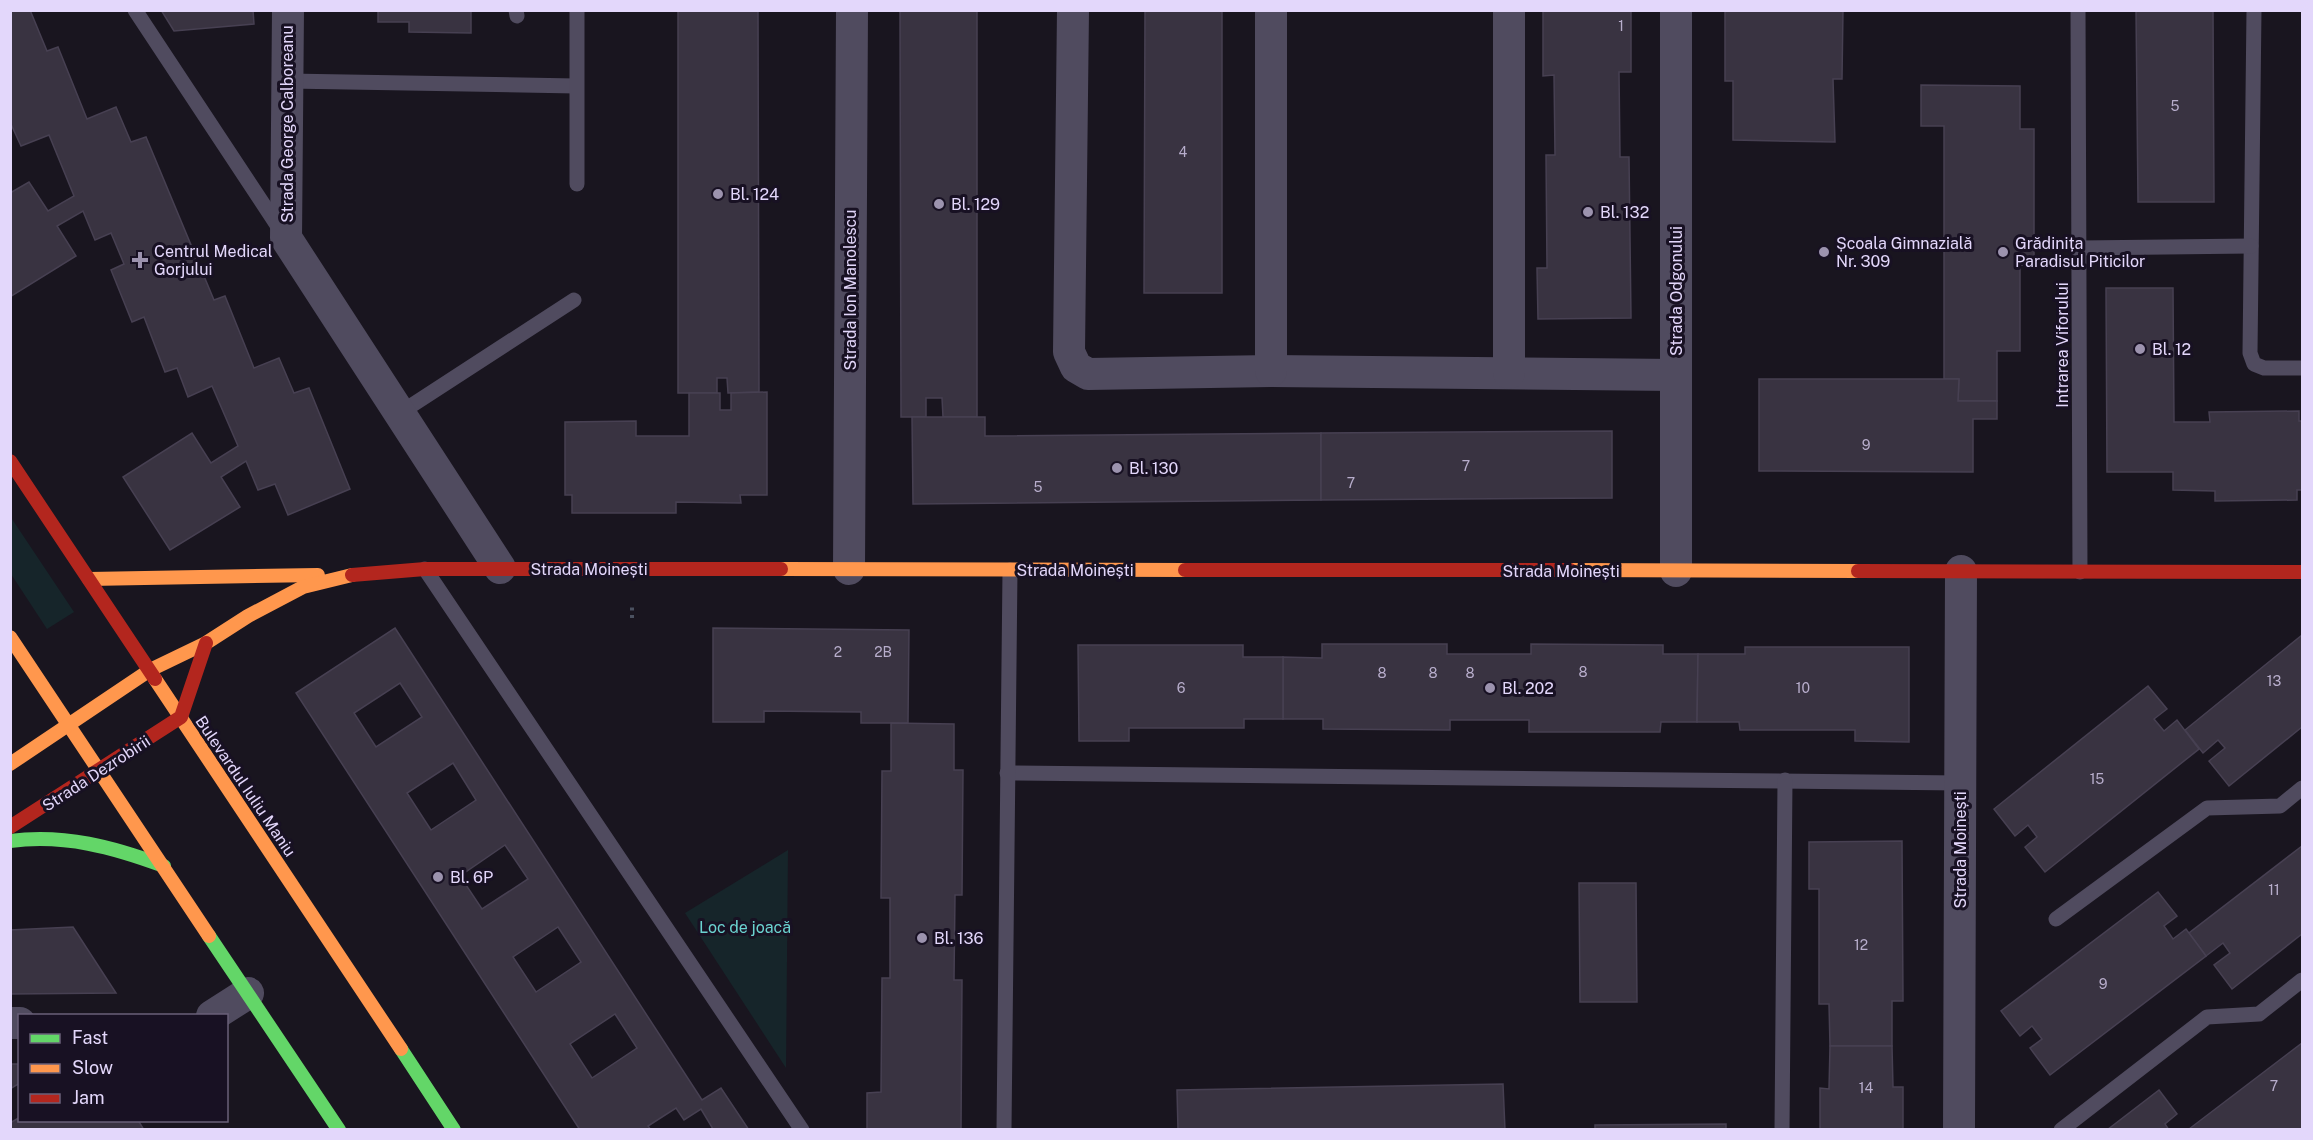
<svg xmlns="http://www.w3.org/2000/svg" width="2313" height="1140" font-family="'Public Sans',sans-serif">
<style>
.green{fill:#16252a}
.building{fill:#393341;stroke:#474052;stroke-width:1.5;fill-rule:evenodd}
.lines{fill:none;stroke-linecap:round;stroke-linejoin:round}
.path{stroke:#4b5160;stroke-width:4;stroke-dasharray:3 4.5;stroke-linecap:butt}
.lane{stroke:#504b5f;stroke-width:15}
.street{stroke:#504b5f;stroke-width:32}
.fast{stroke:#63d668;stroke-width:14}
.slow{stroke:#ff974d;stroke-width:14}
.jam{stroke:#b3261e;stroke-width:14}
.poi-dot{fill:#9c93ae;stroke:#181123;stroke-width:2}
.labels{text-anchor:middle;stroke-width:6;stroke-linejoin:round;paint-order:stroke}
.number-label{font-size:14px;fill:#b8aecc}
.street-label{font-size:16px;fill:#e3d7fb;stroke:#181123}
.poi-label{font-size:16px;fill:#e3d7fb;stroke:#181123;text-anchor:start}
.park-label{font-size:16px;fill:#6bd3d0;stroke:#181123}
</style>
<rect width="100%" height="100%" fill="#19151f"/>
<!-- green -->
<g class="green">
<path d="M10 516 74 612 47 629 11 574Z"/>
<path d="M788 850 786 1068 685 913Z"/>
</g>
<!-- building -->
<g class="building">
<path d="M10 10H30L47 51 58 47 87 119 116 107 131 142 146 137 214 300 225 296 254 368 279 358 294 393 309 388 350 489 288 515 275 484 258 490 246 461 221 477 240 507 170 550 123 477 192 433 211 463 238 446 212 386 188 397 177 368 165 372 144 317 132 322 111 270 124 264 111 233 95 240 83 211 57 226 76 256 10 297V193L29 182 48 211 74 196 49 135 21 146 10 122Z"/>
<path d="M161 10H253L254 24 174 31Z"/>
<path d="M378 10H471V33L409 32V22H378Z"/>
<path d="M678 10H758L759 392 728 393 727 378H717V393H678Z"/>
<path d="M900 10H977V417H943L942 398H926V417H901Z"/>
<path d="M1145 10H1222V293H1144Z"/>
<path d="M1543 10H1631V72H1619L1620 157H1629L1631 318 1538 319 1537 268H1547L1546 155H1555L1554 75 1543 76Z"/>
<path d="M1725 10H1843L1842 79H1833L1835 142 1733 140V81H1725Z"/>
<path d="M2136 10H2213L2214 202H2138Z"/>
<path d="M1921 85 2020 86V129H2034V265H2020V351H1997V401H1958L1959 379H1944V126H1921Z"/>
<path d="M2106 288H2173L2174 422H2210L2209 412 2299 411V421H2302V490H2297V500L2215 501V491L2173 490V472H2107Z"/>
<path d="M1759 379H1959L1958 401H1997V419H1973V472L1759 471Z"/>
<path d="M767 392V495H740L741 503 676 502V513H572V495H565V422L636 421V436H689V393H720V410H731V393Z"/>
<path d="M912 417H985V436L1321 433V500L913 504Z"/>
<path d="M1612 431V498L1321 500V433Z"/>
<path d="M395 628 702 1100 721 1088 749 1130H711L713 1129 701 1109 684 1120 676 1108 648 1126 651 1130H580L296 693ZM400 683 422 717 376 747 354 713ZM453 763 476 800 431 830 407 793ZM505 845 528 879 482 909 460 876ZM558 927 581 962 536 992 513 957ZM615 1014 637 1048 592 1078 570 1044Z"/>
<path d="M713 628 909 630 908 723H861V712L764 711V722H713Z"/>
<path d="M2302 635V727L2229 786 2209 761 2225 748 2218 740 2203 753 2185 730Z"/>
<path d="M1322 644H1447V654H1531V644L1663 645V654H1698L1697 722H1661L1660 732H1529V720H1450V730L1323 729V719H1283V657L1322 658Z"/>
<path d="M1078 645H1243V657H1283V719H1244V728H1129V741H1079Z"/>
<path d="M1745 647H1909V742L1855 741V730H1740L1739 722H1697L1698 654H1745Z"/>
<path d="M2148 686 2167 709 2154 719 2164 731 2177 720 2199 749 2045 872 2025 847 2037 837 2028 825 2015 836 1994 809Z"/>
<path d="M891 723 954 724V770H963L962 895H955L954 980H962L961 1130H867V1093L881 1092 882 978H890V898H881L882 771H891Z"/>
<path d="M1902 841 1903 1001H1892V1046H1830L1829 1004H1819V889H1809V842Z"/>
<path d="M2302 846V934L2232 989 2214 965 2230 953 2223 943 2206 956 2189 933Z"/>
<path d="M1579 883H1636L1637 1002H1580Z"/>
<path d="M2158 892 2177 916 2164 926 2173 939 2186 929 2206 956 2050 1075 2030 1048 2042 1039 2032 1026 2020 1036 2001 1011Z"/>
<path d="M73 927 116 993 10 994V930Z"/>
<path d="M2302 1043V1130H2189V1129Z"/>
<path d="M1830 1046H1892L1893 1087H1903V1130H1820V1088L1829 1089Z"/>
<path d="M10 1064H20V1083L10 1089Z"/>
<path d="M1503 1084 1505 1130H1178L1177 1090Z"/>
<path d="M2159 1090 2177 1114 2165 1124 2169 1130H2107Z"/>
<path d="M20 1117V1120H138L144 1130H10V1123Z"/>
<path d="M1726 1124V1130H1595V1125Z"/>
</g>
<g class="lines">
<!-- path -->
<path class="path" d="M632 618V604"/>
<!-- lane -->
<g class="lane">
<path d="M135 10 281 231"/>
<path d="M516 10 517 16"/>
<path d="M2078 10 2080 572"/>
<path d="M2254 10 2250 353 2254 364 2264 368H2302"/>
<path d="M288 81 576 86"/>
<path d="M577 184V10"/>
<path d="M2080 248 2251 246"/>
<path d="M400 413 574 300"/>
<path d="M425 569 802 1130"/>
<path d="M1007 773 1960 783"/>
<path d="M2056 919 2207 808 2280 806 2302 788"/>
<path d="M1004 1130 1010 570"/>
<path d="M1782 1130 1785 780"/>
<path d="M2061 1130 2207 1017 2259 1014 2302 980"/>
</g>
<!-- street -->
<g class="street">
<path d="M288 10 286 238 500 568"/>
<path d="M1073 10 1069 352 1076 367 1088 374 1271 371 1676 375"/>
<path d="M1271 10V371"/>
<path d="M1509 10V373"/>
<path d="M1676 10V571"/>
<path d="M849 569 852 10"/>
<path d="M212 1016 248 993"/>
<path d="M10 1023H20"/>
<path d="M1959 1130 1961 571"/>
</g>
<!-- fast -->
<g class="fast">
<path d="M10 841C65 834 113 847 164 866"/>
<path d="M209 936 339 1130"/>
<path d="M401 1049 454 1130"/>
</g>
<!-- slow -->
<g class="slow">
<path d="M781 569 1185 570"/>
<path d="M1570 570 1858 571"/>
<path d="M89 579 318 575"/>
<path d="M10 637 209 936"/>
<path d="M155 679 401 1049"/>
<path d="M10 764 150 670 206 643 248 616 303 587 352 575"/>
</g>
<!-- jam -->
<g class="jam">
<path d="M10 461 155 679"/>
<path d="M1185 570H1570"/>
<path d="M1858 571 2302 572"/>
<path d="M352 575 425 569H781"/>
<path d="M10 827 181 717 206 643"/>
</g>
</g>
<!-- markers -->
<g class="poi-dot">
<circle cx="718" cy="194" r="6"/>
<circle cx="939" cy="204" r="6"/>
<circle cx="1588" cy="212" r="6"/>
<circle cx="1824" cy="252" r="6"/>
<circle cx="2003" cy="252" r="6"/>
<path d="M137 251h6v6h6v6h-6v6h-6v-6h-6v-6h6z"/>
<circle cx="2140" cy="349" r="6"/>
<circle cx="1117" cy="468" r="6"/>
<circle cx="1490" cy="688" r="6"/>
<circle cx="438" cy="877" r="6"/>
<circle cx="922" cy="938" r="6"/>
</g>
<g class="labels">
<!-- number labels -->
<g class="number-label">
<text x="1621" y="31">1</text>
<text x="2175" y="111">5</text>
<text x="1183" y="157">4</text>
<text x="1866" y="450">9</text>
<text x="1466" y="471">7</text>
<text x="1351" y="488">7</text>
<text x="1038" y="492">5</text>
<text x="838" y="657">2</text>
<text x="883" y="657">2B</text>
<text x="1583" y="677">8</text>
<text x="1382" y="678">8</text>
<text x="1433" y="678">8</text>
<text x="1470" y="678">8</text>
<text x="2274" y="686">13</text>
<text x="1181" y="693">6</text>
<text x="1803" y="693">10</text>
<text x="2097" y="784">15</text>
<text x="2274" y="895">11</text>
<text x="1861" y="950">12</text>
<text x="2103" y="989">9</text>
<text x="2274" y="1091">7</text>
<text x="1866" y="1093">14</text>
</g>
<!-- street labels -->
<g class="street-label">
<text transform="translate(287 124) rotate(-90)" y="6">Strada George Calboreanu</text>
<text transform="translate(850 290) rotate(-90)" y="6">Strada Ion Manolescu</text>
<text transform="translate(1676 291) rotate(-90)" y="6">Strada Odgonului</text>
<text transform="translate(2062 345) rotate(-90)" y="6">Intrarea Viforului</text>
<text x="589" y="575">Strada Moinești</text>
<text x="1075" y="576">Strada Moinești</text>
<text x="1561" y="577">Strada Moinești</text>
<text transform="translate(96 773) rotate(-33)" y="6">Strada Dezrobirii</text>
<text transform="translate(246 786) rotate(56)" y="6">Bulevardul Iuliu Maniu</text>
<text transform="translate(1960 850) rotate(-90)" y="6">Strada Moinești</text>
</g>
<!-- poi labels -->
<g class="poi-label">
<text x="730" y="200">Bl. 124</text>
<text x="951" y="210">Bl. 129</text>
<text x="1600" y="218">Bl. 132</text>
<text x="1836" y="249">Școala Gimnazială<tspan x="1836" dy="18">Nr. 309</tspan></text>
<text x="2015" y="249">Grădinița<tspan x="2015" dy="18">Paradisul Piticilor</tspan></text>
<text x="154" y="257">Centrul Medical<tspan x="154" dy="18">Gorjului</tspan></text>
<text x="2152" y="355">Bl. 12</text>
<text x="1129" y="474">Bl. 130</text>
<text x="1502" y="694">Bl. 202</text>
<text x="450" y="883">Bl. 6P</text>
<text x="934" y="944">Bl. 136</text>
</g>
<!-- park labels -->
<g class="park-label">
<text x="745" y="933">Loc de joacă</text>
</g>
</g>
<!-- border -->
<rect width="2313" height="1140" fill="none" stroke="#e3d7fb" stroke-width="24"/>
<!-- legend -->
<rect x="18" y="1014" width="210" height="108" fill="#181123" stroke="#696079" stroke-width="1.5"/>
<rect x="30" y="1034" width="30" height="9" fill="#63d668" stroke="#696079" stroke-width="1.5"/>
<text x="72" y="1044" font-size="18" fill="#e3d7fb">Fast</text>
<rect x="30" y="1064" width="30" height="9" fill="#ff974d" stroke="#696079" stroke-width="1.5"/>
<text x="72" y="1074" font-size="18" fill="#e3d7fb">Slow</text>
<rect x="30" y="1094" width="30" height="9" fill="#b3261e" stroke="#696079" stroke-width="1.5"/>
<text x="72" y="1104" font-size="18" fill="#e3d7fb">Jam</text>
</svg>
